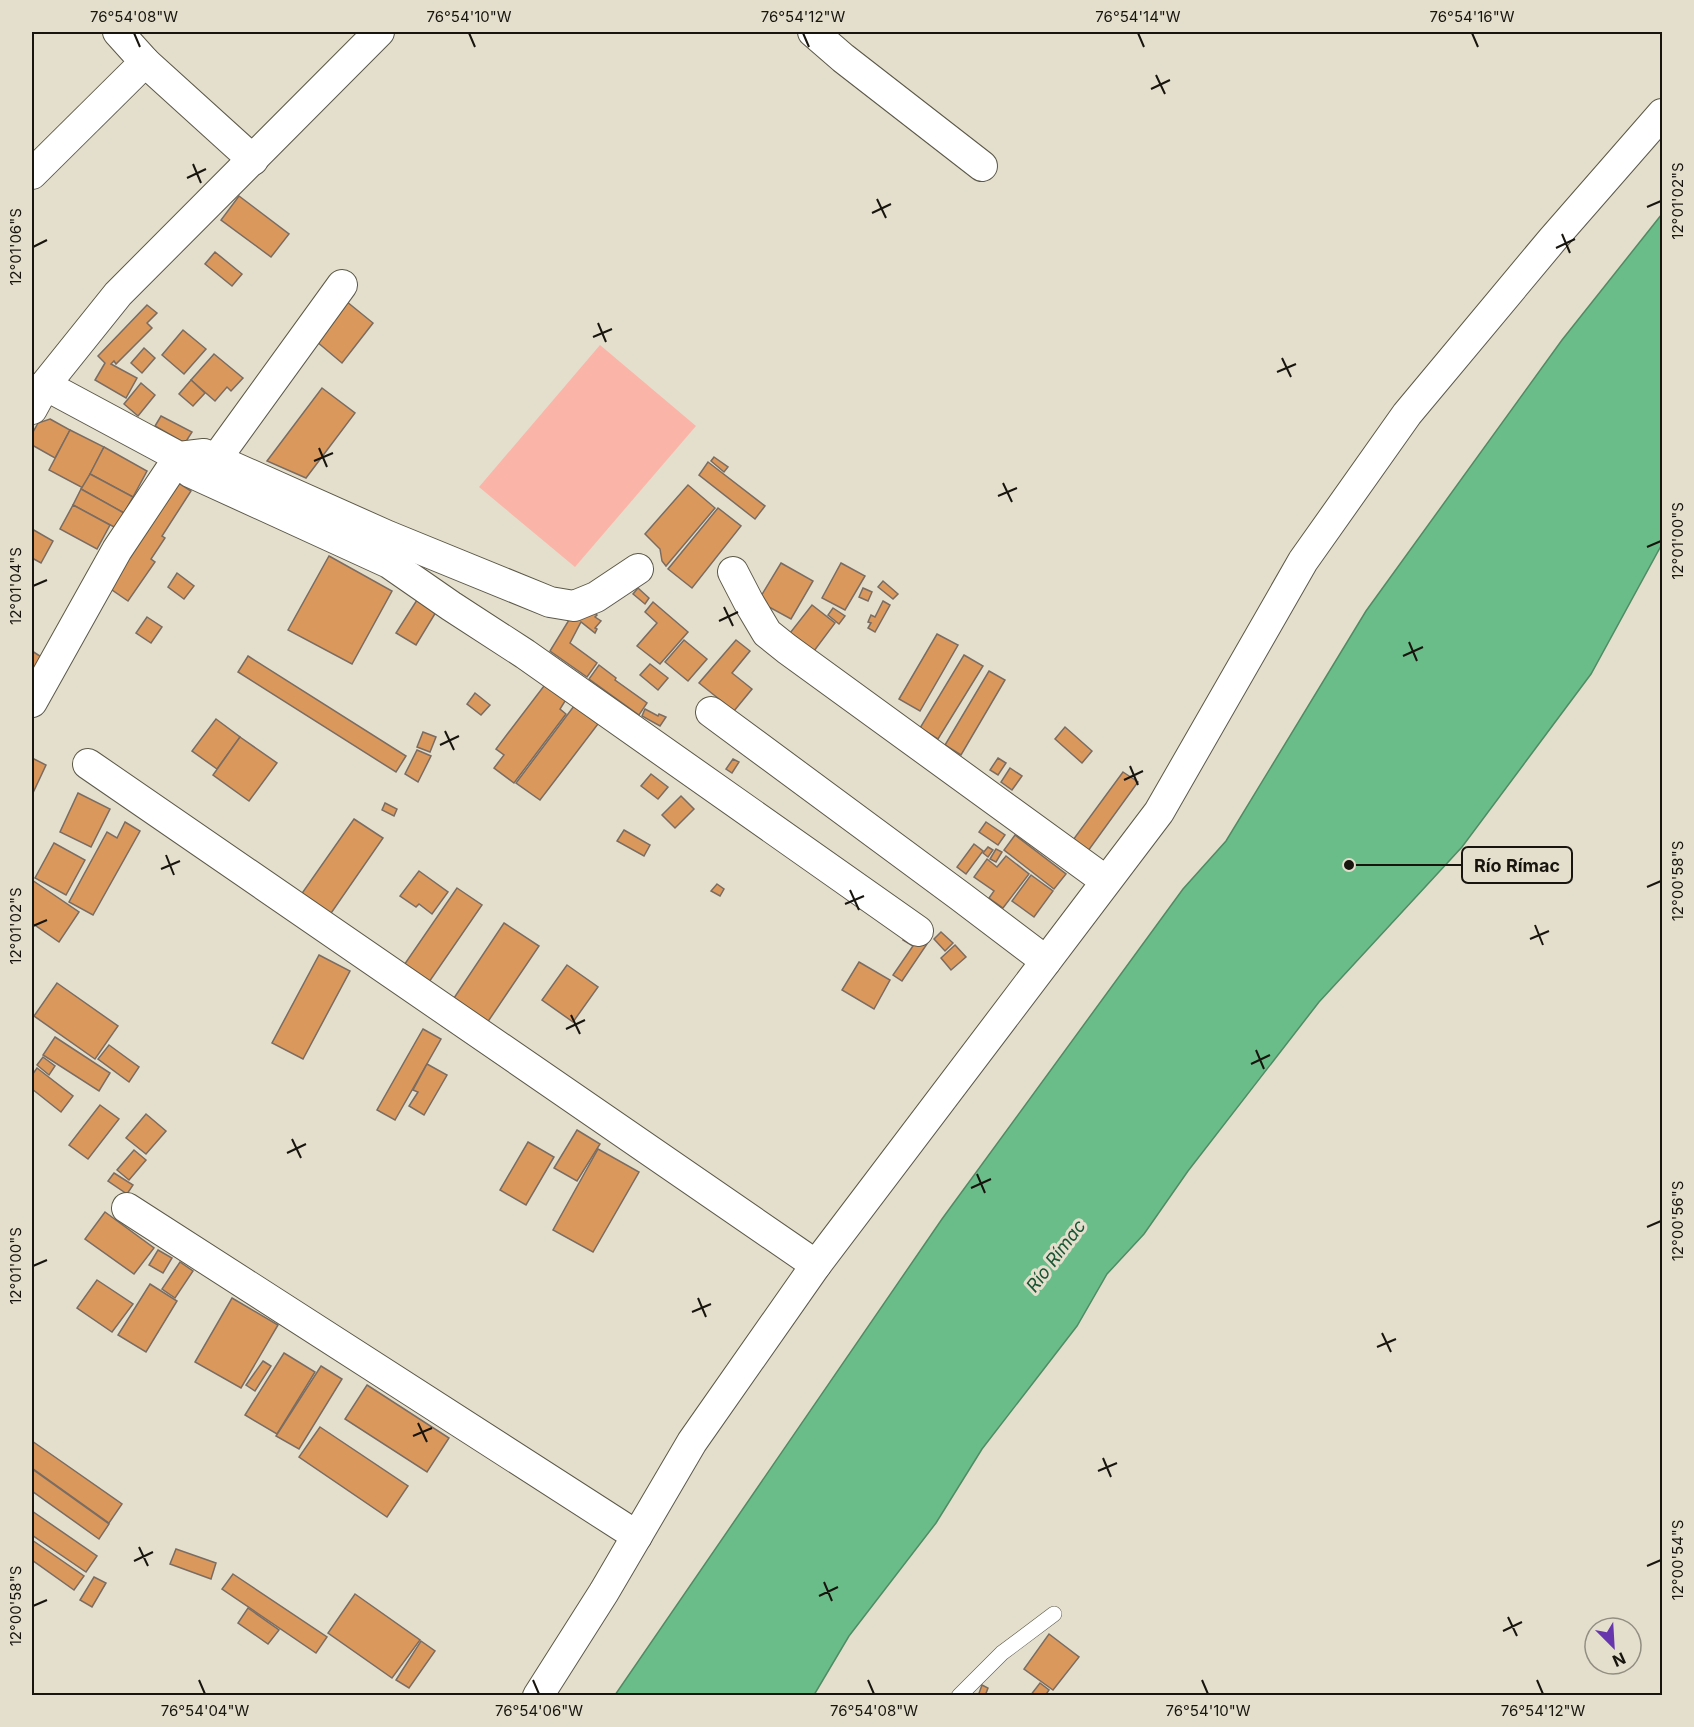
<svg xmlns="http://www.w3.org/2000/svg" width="1694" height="1727" font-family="Inter,sans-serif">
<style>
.green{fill:#fab5a8}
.water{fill:#6abd89;stroke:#518b64;stroke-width:1.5}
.building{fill:#db985c;stroke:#7a6c61;stroke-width:1.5}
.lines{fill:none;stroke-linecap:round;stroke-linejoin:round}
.service-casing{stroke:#5c5848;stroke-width:16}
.minor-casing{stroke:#5c5848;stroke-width:32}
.service{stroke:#fff;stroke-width:15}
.minor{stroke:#fff;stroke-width:30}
.ticks{fill:none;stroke:#17150e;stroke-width:2}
.labels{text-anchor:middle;stroke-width:6;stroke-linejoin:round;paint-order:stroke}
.water-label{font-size:18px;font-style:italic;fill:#185533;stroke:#e4dfcd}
.leader{fill:none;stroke:#17150e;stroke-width:2}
.callout-dot{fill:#17150e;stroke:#e4dfcd;stroke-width:2}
.callout{fill:#e4dfcd;stroke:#17150e;stroke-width:2}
.callout-label{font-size:18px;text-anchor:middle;font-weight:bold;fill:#17150e}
.neatline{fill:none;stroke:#17150e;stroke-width:2}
.ticks-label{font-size:15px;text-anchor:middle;fill:#17150e}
</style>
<rect width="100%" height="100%" fill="#e4dfcd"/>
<!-- green -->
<path class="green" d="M600 345 696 426 575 567 479 487Z"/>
<!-- water -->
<path class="water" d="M1662 214V544L1591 674 1462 847 1319 1002 1188 1171 1144 1234 1107 1274 1077 1326 982 1449 936 1523 849 1636 814 1695H615L942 1219 1183 889 1226 841 1366 611 1562 340Z"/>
<!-- building -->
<g class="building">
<path d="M239 196 289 234 271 257 221 220Z"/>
<path d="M215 252 242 274 232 286 205 264Z"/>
<path d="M341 297 373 323 342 363 310 336Z"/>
<path d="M147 305 157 313 147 323 152 328 116 364 114 361 111 364 137 378 126 398 95 380 105 363 98 356Z"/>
<path d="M183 330 206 349 184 374 162 355Z"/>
<path d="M144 348 155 358 142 373 131 363Z"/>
<path d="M214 354 243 378 231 391 227 387 215 401 191 380Z"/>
<path d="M191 380 205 393 193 406 179 394Z"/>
<path d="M141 383 155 395 138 416 124 404Z"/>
<path d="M322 388 355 413 306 478 267 461Z"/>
<path d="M161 416 192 432 185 443 155 426Z"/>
<path d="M50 419 70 430 55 458 32 445V434L38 423Z"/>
<path d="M70 430 104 447 83 488 49 470Z"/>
<path d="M104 447 147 471 133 497 90 474Z"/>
<path d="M714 457 728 467 724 472 711 461Z"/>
<path d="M708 462 765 506 755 519 699 475Z"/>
<path d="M90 474 133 497 124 513 81 489Z"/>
<path d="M174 480 191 491 162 536 165 538 151 559 155 562 128 601 102 583Z"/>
<path d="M688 485 715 508 666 566 662 561 660 549 645 534Z"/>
<path d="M81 489 124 513 116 528 73 505Z"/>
<path d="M73 505 110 525 97 549 60 529Z"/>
<path d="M718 508 741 526 692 588 668 569Z"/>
<path d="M32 529 53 541 41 563 32 558Z"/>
<path d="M329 556 392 591 352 664 288 630Z"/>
<path d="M781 563 813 581 791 619 758 601Z"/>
<path d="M841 563 865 576 845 610 822 598Z"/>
<path d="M177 573 194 586 184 599 168 587Z"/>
<path d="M883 581 898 594 893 599 878 587Z"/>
<path d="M638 588 649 598 645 604 633 594Z"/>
<path d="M863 588 872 592 868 601 859 597Z"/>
<path d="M417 600 436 612 416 645 396 633Z"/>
<path d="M883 601 890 605 875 632 868 628 871 623 868 622 871 615 875 617Z"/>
<path d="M653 602 688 632 660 664 637 646 657 623 645 612Z"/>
<path d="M812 605 835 623 814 651 790 633Z"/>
<path d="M586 606 597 615 595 617 601 621 595 628 597 629 595 633 581 622 570 643 597 663 587 677 550 651 572 615Z"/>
<path d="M833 608 845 616 839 624 828 615Z"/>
<path d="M147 617 162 627 151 643 136 633Z"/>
<path d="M937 634 958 645 920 711 899 699Z"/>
<path d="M684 640 707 659 688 681 665 662Z"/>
<path d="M736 640 750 651 732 673 752 689 734 711 699 683Z"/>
<path d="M32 651 43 658 32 676Z"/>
<path d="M964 655 983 666 938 739 920 728Z"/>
<path d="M248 656 406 756 396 772 238 672Z"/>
<path d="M650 664 668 678 658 690 640 675Z"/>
<path d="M599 665 616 678 615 680 647 703 639 715 589 679Z"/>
<path d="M989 671 1005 680 961 755 945 745Z"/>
<path d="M547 682 567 698 560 709 566 714 514 783 494 768 504 755 496 749Z"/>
<path d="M475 693 490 705 481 715 467 704Z"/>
<path d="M574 706 598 724 540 800 516 783Z"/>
<path d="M645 709 658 716 659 714 666 717 660 726 642 716Z"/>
<path d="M216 719 240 737 217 769 192 751Z"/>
<path d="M1065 727 1092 751 1082 763 1055 739Z"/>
<path d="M423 732 436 737 430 752 417 747Z"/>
<path d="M240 737 277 763 249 801 213 775Z"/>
<path d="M417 750 431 756 418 782 405 774Z"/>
<path d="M32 758 46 765 32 795Z"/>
<path d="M998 758 1006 763 998 775 990 770Z"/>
<path d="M733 759 739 762 732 773 726 769Z"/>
<path d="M1010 768 1022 776 1012 790 1001 782Z"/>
<path d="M1123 772 1138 782 1088 851 1073 840Z"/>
<path d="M651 774 668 787 658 799 641 786Z"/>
<path d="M78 793 110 809 91 847 60 832Z"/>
<path d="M681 796 694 809 675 828 662 815Z"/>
<path d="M385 803 397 809 394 816 382 810Z"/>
<path d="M354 819 383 838 327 919 298 899Z"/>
<path d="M125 822 140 831 93 915 69 902 107 832 117 838Z"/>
<path d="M986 822 1005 835 998 845 979 832Z"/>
<path d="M624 830 650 845 644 856 617 841Z"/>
<path d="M1015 835 1066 874 1054 889 1004 850Z"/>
<path d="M54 843 85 860 66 895 35 878Z"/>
<path d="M974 844 983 851 966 874 957 867Z"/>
<path d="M988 847 993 850 988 857 983 853Z"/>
<path d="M996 849 1002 852 996 862 990 859Z"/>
<path d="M1006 856 1029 874 1003 908 989 898 994 891 974 877 987 859 997 867Z"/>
<path d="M419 871 448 892 432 914 419 904 416 907 400 896Z"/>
<path d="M1031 875 1053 891 1034 917 1012 901Z"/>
<path d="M32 880 79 912 59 942 32 923Z"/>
<path d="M717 884 724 889 720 896 711 891Z"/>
<path d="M457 888 482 905 427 985 402 968Z"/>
<path d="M504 923 539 946 487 1023 452 1001Z"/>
<path d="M909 931 927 944 902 981 893 975 913 946 903 940Z"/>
<path d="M941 932 953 943 945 951 934 939Z"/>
<path d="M955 945 966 957 951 970 941 958Z"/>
<path d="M319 955 350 971 303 1059 272 1043Z"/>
<path d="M859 962 890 980 874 1009 842 990Z"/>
<path d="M567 965 598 987 573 1022 542 1000Z"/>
<path d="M57 983 118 1026 95 1059 34 1016Z"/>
<path d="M423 1029 441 1039 395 1120 377 1110Z"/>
<path d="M55 1037 110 1073 99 1091 43 1055Z"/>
<path d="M109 1045 139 1067 129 1082 98 1059Z"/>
<path d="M43 1057 55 1066 49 1075 37 1065Z"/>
<path d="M427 1064 447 1075 424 1115 409 1106 418 1092 413 1090Z"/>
<path d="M37 1068 73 1096 61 1112 32 1089V1075Z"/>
<path d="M100 1105 119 1119 88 1159 69 1145Z"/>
<path d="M146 1114 166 1131 146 1154 126 1138Z"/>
<path d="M577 1130 600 1144 577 1181 554 1168Z"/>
<path d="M528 1142 554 1157 526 1205 500 1190Z"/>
<path d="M598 1149 639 1172 593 1252 553 1230Z"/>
<path d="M134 1150 146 1160 129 1180 117 1170Z"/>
<path d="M114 1173 133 1185 127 1194 108 1181Z"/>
<path d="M105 1212 154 1248 134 1274 85 1239Z"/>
<path d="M158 1250 172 1258 163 1273 149 1265Z"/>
<path d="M180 1262 193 1271 175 1298 162 1289Z"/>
<path d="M97 1280 133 1304 112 1332 77 1308Z"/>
<path d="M150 1284 177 1301 146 1352 118 1335Z"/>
<path d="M232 1298 278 1325 241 1388 195 1362Z"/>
<path d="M284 1353 315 1372 277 1434 245 1415Z"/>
<path d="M263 1361 271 1366 255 1391 246 1385Z"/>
<path d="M321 1366 342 1379 299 1449 276 1436Z"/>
<path d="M367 1385 449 1438 427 1472 345 1419Z"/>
<path d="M320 1427 408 1486 387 1517 299 1457Z"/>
<path d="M32 1441 122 1504 109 1523 32 1468Z"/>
<path d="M32 1469 109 1524 99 1539 32 1491Z"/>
<path d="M32 1511 97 1556 86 1572 32 1535Z"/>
<path d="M32 1540 84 1576 74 1590 32 1560Z"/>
<path d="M176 1549 216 1563 211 1579 170 1564Z"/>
<path d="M233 1574 327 1637 316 1653 222 1589Z"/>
<path d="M94 1577 106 1583 92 1607 80 1600Z"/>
<path d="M355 1594 420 1640 392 1678 328 1633Z"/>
<path d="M248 1608 279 1630 268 1644 238 1623Z"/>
<path d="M1049 1634 1079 1657 1053 1690 1024 1669Z"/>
<path d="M421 1641 435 1651 409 1688 396 1680Z"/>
<path d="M1040 1683 1049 1690 1045 1696H1030Z"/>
<path d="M982 1685 988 1688 985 1696H978Z"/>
</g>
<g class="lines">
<!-- service casing -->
<g class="service-casing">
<path id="service" d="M959 1696 1002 1653 1054 1614"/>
</g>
<!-- minor casing -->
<g class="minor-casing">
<g id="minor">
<path d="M118 32 145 62 253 160"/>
<path d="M813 32 843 58 982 166"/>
<path d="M32 174 145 62"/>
<path d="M45 385 179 457 204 454 388 536 550 602 574 606 596 597 638 569"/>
<path d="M32 409 45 385 118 294 379 32"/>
<path d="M216 459 342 285"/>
<path d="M733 572 748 601 767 633 787 649 1106 881"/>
<path d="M32 702 117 550 179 457 190 472 389 563 451 606 525 654 918 931"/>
<path d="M711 712 960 896 1046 961"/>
<path d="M88 764 816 1265"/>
<path d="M127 1208 637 1536"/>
<path d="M538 1696 604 1592 692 1442 816 1265 1159 812 1303 561 1407 414 1552 240 1662 114"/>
</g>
</g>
<!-- service -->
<use href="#service" class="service"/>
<!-- minor -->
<use href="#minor" class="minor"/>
</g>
<!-- ticks -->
<path class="ticks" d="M134 33 140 47M469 33 475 47M803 33 809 47M1138 33 1144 47M1472 33 1478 47M1156 75 1165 94M1151 89 1170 80M193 164 201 183M187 178 206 169M877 199 886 218M1647 207 1661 201M872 213 891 204M1562 234 1570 253M33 247 47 240M1556 248 1575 239M598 323 606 342M593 337 612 329M1282 358 1291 377M1277 372 1296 364M319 448 327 467M314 461 333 453M1003 483 1012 502M998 496 1017 488M1647 547 1661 541M33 586 47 580M724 607 733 626M719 621 738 612M1409 642 1417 661M1403 656 1423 647M445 731 454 750M440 745 459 736M1130 766 1138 785M1124 780 1143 771M166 855 174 875M161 869 180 861M1647 887 1661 881M850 890 859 910M845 904 864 896M1535 925 1543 945M33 926 47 920M1530 939 1549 931M571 1015 580 1034M566 1029 585 1020M1256 1050 1264 1069M1251 1064 1270 1055M292 1139 301 1158M287 1153 306 1144M977 1174 985 1193M971 1188 991 1179M1647 1227 1661 1221M33 1266 47 1260M698 1298 706 1317M692 1312 711 1304M1382 1333 1391 1352M1377 1347 1396 1339M418 1423 427 1442M413 1436 432 1428M1103 1458 1111 1477M1098 1471 1117 1463M139 1547 148 1566M134 1561 153 1552M1647 1566 1661 1560M824 1582 832 1601M819 1596 838 1587M33 1606 47 1600M1508 1617 1517 1636M1503 1631 1522 1622M199 1680 205 1694M533 1680 539 1694M868 1680 874 1694M1202 1680 1208 1694M1537 1680 1543 1694"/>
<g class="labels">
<!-- water labels -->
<g class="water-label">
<text transform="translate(1056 1256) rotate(-53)" y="6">Río Rímac</text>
</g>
</g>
<!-- callouts -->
<path class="leader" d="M1349 865L1462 865"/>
<circle class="callout-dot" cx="1349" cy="865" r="6"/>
<rect class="callout" x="1462" y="847" width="110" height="36" rx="6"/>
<g class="callout-label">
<text x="1517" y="872">Río Rímac</text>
</g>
<!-- border -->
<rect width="1694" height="1727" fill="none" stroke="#e4dfcd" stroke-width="66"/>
<!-- north arrow -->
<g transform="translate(1613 1646) rotate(156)"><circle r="28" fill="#e4dfcd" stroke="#928e81" stroke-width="1.5"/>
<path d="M0-4.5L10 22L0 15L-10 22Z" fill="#6735ac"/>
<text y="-9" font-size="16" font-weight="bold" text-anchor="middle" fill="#17150e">N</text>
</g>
<rect x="33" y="33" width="1628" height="1661" class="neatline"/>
<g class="ticks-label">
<text x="134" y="22">76°54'08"W</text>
<text x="469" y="22">76°54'10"W</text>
<text x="803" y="22">76°54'12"W</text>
<text x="1138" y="22">76°54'14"W</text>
<text x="1472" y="22">76°54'16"W</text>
<text transform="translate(1678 201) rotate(-90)" y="5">12°01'02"S</text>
<text transform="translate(16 247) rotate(-90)" y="5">12°01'06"S</text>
<text transform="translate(1678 541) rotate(-90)" y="5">12°01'00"S</text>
<text transform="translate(16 586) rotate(-90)" y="5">12°01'04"S</text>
<text transform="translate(1678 881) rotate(-90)" y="5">12°00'58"S</text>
<text transform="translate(16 926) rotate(-90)" y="5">12°01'02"S</text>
<text transform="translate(1678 1221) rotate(-90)" y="5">12°00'56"S</text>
<text transform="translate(16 1266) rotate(-90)" y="5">12°01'00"S</text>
<text transform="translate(1678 1560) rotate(-90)" y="5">12°00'54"S</text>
<text transform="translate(16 1606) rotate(-90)" y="5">12°00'58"S</text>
<text x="205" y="1716">76°54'04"W</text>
<text x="539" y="1716">76°54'06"W</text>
<text x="874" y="1716">76°54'08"W</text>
<text x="1208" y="1716">76°54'10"W</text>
<text x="1543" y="1716">76°54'12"W</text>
</g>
</svg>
